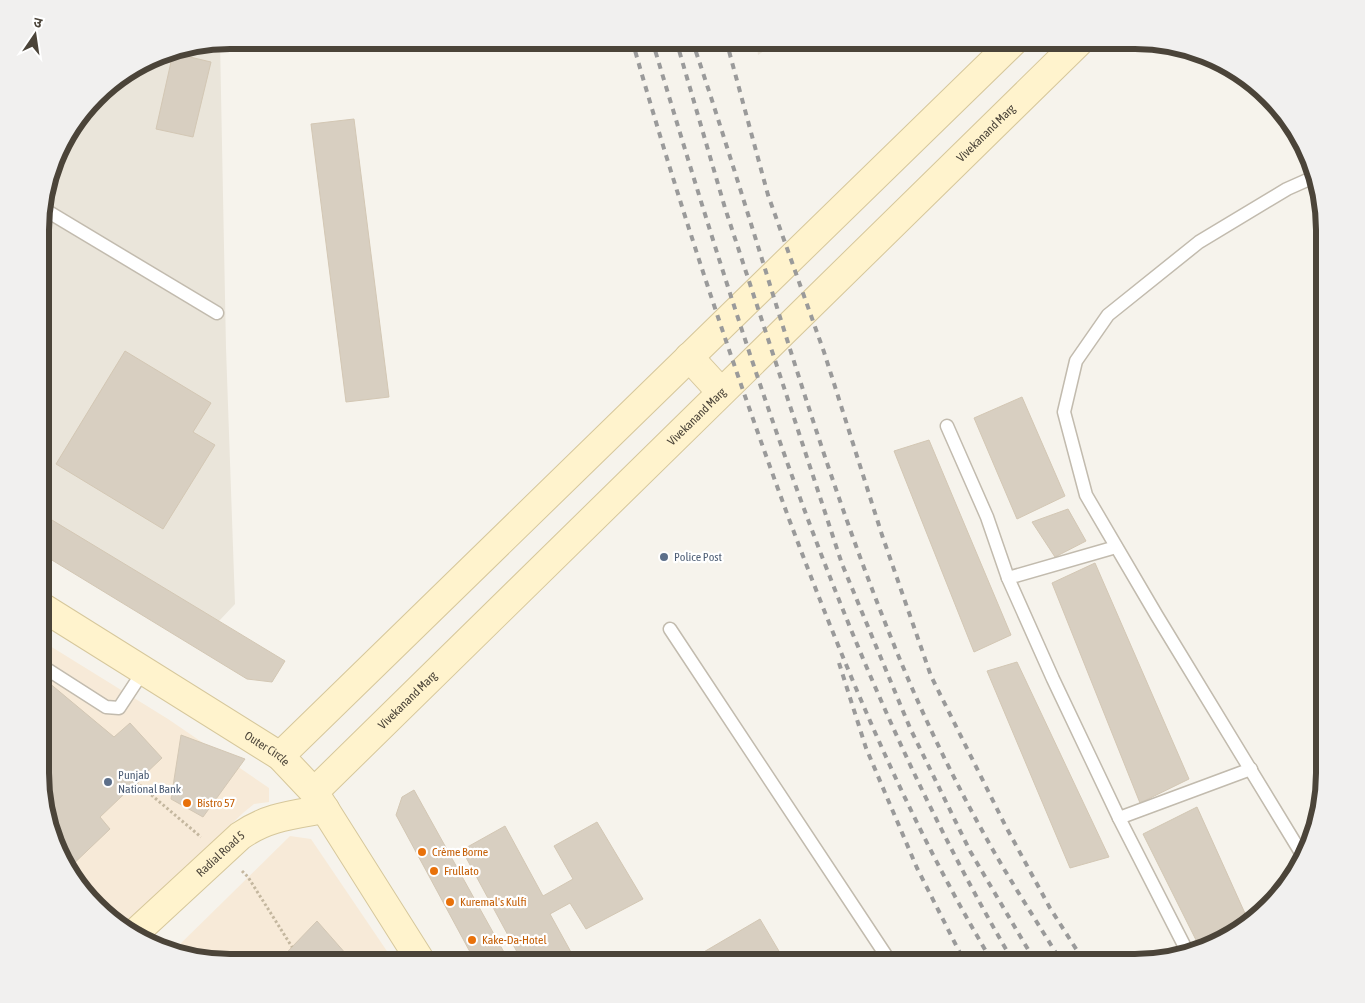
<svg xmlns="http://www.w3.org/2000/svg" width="1365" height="1003" font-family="'Asap Condensed','Noto Sans Devanagari',sans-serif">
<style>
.residential{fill:#eae5da}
.commercial{fill:#f7ead8}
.building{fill:#d8cfc1;stroke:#d3c7b4}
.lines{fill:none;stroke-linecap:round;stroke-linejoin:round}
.lane-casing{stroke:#c2bbae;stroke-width:15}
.secondary-casing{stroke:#d6c79b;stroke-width:30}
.path{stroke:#c4b79f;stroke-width:3;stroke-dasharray:2.5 2.5;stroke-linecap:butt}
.lane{stroke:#fff;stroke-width:12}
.secondary{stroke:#fff3cd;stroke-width:28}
.rail{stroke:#9a9a9a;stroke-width:4;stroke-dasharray:6 6;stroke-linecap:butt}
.service-dot{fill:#5c6f8a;stroke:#fff;stroke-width:2}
.food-dot{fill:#e8710a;stroke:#fff;stroke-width:2}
.labels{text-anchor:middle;stroke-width:4.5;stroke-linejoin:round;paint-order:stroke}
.street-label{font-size:12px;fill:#4b4439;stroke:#fff}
.service-label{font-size:12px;fill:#4e5e75;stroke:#fff;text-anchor:start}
.food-label{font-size:12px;fill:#c56008;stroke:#fff;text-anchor:start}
.rim{fill:none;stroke:#4b4439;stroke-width:6}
</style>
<rect width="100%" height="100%" fill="#f6f3ec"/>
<!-- residential -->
<g class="residential">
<path d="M756 40H780L758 55Z"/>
<path d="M220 42 226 348 235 604 202 639 42 546V205L60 146 104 87 157 54Z"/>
</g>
<!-- commercial -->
<g class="commercial">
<path d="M42 641 168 719 269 788V802L254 804 243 813 122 928 114 924 65 868 42 798Z"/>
<path d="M290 836 311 839 395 963H218L171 953Z"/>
</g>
<!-- building -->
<g class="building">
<path d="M173 53 211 62 193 137 156 129Z"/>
<path d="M354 119 389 397 346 402 311 124Z"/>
<path d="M125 351 211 403 193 432 215 445 163 529 56 464Z"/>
<path d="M1022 397 1065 496 1017 519 974 418Z"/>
<path d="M929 440 1011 635 974 652 894 451Z"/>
<path d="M1068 509 1086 541 1055 557 1032 522Z"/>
<path d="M42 514 285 661 272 682 247 679 42 554Z"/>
<path d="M1095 563 1189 779 1140 803 1052 583Z"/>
<path d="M1017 662 1109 857 1070 868 987 671Z"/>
<path d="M42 677 114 737 130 723 162 758 100 817 110 829 67 870 45 808 50 803 42 795Z"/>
<path d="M181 735 245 759 203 817 171 799Z"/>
<path d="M414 790 510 963H476L396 815 402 797Z"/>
<path d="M1197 807 1248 920 1219 943 1200 948 1143 834Z"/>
<path d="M597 822 643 899 586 929 570 903 550 914 577 963H523L462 850 505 826 543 896 573 879 554 846Z"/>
<path d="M760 919 786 963H708L702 953Z"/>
<path d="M317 921 354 963H277L292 947Z"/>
</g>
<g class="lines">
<!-- lane casing -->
<g class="lane-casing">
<g id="lane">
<path d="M42 208 217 313"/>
<path d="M947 426 987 517 1008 578 1053 679 1119 818"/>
<path d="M1008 578 1116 547"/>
<path d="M670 629 891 963"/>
<path d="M42 666 106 707 119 708 144 670"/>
<path d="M1303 856 1157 616 1086 495 1064 412 1076 361 1108 315 1199 242 1287 189 1314 177"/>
<path d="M1187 951 1119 818 1251 769"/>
</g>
</g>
<!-- secondary casing -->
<g class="secondary-casing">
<g id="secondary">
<path d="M689 357 721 392"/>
<path id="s1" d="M42 607 280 756 314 792 422 963"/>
<path d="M280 756 1015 40"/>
<path id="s2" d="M314 792 1081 40"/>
<path id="s3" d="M134 934 240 836C267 817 292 815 325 809"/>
</g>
</g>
<!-- path -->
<g class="path">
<path d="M136 782 201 837"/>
<path d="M242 871 248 877 292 947"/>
</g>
<!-- lane -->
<use href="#lane" class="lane"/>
<!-- secondary -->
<use href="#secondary" class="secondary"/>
<!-- rail -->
<g class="rail">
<path d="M632 40C678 202 731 361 789 519 846 671 909 823 993 963"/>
<path d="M652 40C747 357 846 677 1014 963"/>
<path d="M676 40 725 208 842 564 910 728 970 851 1036 963"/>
<path d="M692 40C759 238 812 441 890 635 918 706 952 777 989 843 1012 884 1038 923 1062 963"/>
<path d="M726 40 768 195 824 352 882 535 931 676 1005 825 1050 908 1085 963"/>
<path d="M839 663 866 748 917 868 965 963"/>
</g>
</g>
<!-- markers -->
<g class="service-dot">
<circle cx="664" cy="557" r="5"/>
<circle cx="108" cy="782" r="5"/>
</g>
<g class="food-dot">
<circle cx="187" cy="803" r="5"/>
<circle cx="422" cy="852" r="5"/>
<circle cx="434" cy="871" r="5"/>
<circle cx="450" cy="902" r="5"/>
<circle cx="472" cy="940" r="5"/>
</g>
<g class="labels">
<!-- street labels -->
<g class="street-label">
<text dy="4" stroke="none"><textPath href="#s2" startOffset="941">Vivekanand Marg</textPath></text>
<text dy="4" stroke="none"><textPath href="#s2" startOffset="536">Vivekanand Marg</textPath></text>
<text dy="4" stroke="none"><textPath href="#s2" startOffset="131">Vivekanand Marg</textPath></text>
<text dy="4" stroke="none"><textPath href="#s1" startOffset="266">Outer Circle</textPath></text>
<text dy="4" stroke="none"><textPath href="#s3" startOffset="118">Radial Road 5</textPath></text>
</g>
<!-- service labels -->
<g class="service-label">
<text x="674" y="561">Police Post</text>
<text x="118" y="779">Punjab<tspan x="118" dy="14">National Bank</tspan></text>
</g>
<!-- food labels -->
<g class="food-label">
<text x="197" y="807">Bistro 57</text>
<text x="432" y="856">Crème Borne</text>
<text x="444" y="875">Frullato</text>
<text x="460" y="906">Kuremal's Kulfi</text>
<text x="482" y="944">Kake-Da-Hotel</text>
</g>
</g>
<!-- crop -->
<path d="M0 0H1365V1003H0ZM230 49H1135A181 181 0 0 1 1316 230V773A181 181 0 0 1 1135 954H230A181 181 0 0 1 49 773V230A181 181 0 0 1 230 49Z" fill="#f1f0ef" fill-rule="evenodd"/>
<path class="rim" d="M230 49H1135A181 181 0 0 1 1316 230V773A181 181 0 0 1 1135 954H230A181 181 0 0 1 49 773V230A181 181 0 0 1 230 49Z"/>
<!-- north arrow -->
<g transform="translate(35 35) rotate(13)" stroke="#ffffff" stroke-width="4" paint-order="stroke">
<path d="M0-4L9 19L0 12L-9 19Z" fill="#4b4439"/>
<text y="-8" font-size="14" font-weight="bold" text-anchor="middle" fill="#4b4439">उ</text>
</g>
</svg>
